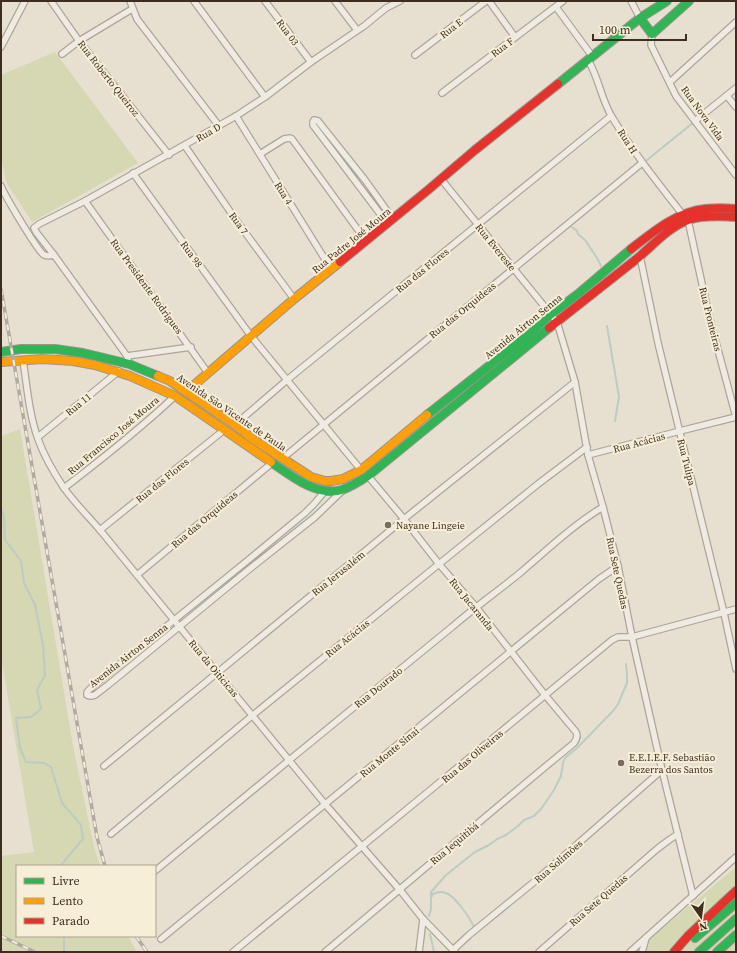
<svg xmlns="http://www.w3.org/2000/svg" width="737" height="953" font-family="'Source Serif 4',serif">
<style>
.green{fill:#d6d7b3}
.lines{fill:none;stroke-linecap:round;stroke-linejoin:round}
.stream{stroke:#bcccc2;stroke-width:2}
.street-casing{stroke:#ada599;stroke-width:8}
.fast-casing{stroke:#9c958a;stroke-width:10}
.slow-casing{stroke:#9c958a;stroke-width:10}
.jam-casing{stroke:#9c958a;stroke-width:10}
.street{stroke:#efebe3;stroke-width:5.5}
.fast{stroke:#30b455;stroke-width:8}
.slow{stroke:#ff9f0a;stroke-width:8}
.jam{stroke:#e5322d;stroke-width:8}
.rail-casing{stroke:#afaaa2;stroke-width:3.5}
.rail{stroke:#f7eed8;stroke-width:2;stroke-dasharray:6;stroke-linecap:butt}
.poi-dot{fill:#786c5e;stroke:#f7eed8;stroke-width:1.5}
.labels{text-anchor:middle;stroke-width:4;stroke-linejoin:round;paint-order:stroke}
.street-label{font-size:10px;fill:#3d2e20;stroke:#f7eed8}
.poi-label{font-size:10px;fill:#3d2e20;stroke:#f7eed8;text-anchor:start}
</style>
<rect width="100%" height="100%" fill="#e7e0d1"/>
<!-- green -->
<g class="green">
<path d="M55 52 138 163 32 222 6 182 1 156V75Z"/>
<path d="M20 429 73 746 94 847 100 866H17V936H128L137 952H1V856L34 852 1 656V436Z"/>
<path d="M736 867V952H634Z"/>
</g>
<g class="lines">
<!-- stream -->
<g class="stream">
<path d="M647 160 694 122"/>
<path d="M572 227 577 231 578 234 585 240 597 258 601 266"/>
<path d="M607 326 619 397 615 421"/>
<path d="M1 509 4 516 5 540 21 561 24 583 35 605 43 645 45 675 37 690 41 709 31 717 16 718 20 748 26 762 44 763 51 767 62 803 81 825 83 839 60 866"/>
<path d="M432 896 433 894C437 892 441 891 446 893 455 896 470 918 474 927"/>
<path d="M429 916 431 909V892L446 875 475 852 489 845 497 839 506 835 518 826 524 820 534 816 541 809 554 790 561 776 563 763 565 758 577 748 613 711 618 704 627 683V674L626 664"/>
<path d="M430 934 434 952"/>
<path d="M64 936V952"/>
</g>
<!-- street casing -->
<g class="street-casing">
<g id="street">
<path d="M51 1 79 41 169 155"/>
<path d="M130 1 137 19 219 126"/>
<path d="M194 1 265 97"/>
<path d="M265 1 311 62"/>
<path d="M335 1 357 30"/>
<path d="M489 1 515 37"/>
<path d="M631 1 640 18"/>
<path d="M556 7 592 56"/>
<path d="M652 34 651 45 676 96 736 175"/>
<path d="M1 47 25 1"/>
<path d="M62 54 79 41 132 9"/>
<path d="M415 55 486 1"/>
<path d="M588 60C599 78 601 99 612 117 633 152 658 183 683 215"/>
<path d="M670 82 736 22"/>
<path d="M442 93 563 1"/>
<path d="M727 96 736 107"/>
<path d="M236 116 331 269"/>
<path d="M695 121 736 88"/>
<path d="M185 146 236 220 294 299"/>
<path d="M260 154 284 139 290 138 292 139 366 241"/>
<path d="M133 173 251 336 361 470"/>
<path d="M441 179 557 322 575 382 588 455 603 507 618 566 632 637 662 770 693 896"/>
<path d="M1 186C5 196 37 250 44 255 47 256 50 256 54 255"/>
<path d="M85 201 208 373"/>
<path d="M688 220 710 320 736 417"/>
<path d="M387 223 313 125V122L314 120 318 121 365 180 393 219"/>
<path d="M640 256 658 343 724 613 736 669"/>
<path d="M127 356 191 347"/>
<path d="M23 360C27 386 29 414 38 439 44 456 54 473 64 488 74 502 88 516 100 530L325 804 400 890 423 919 455 952"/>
<path d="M129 364 127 356 54 255 36 232 34 228 39 224 85 201 236 116 265 97 311 62 364 26 386 8 400 1"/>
<path d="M235 425 244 417 287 380 611 116"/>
<path d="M38 437 119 371"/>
<path d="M588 455 680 431 736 417"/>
<path d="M283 458 642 163"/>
<path d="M64 488C102 459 140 429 175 396"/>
<path d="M325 491 314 504 305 513 247 561 94 685 87 692V695L91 696 95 695 108 685 252 567 315 517 342 491"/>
<path d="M100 530 224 430"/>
<path d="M137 575 272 463"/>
<path d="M104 766 404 519 575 382"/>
<path d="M111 834 253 715 439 564 538 484 587 447"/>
<path d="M155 871C254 789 352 708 452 627 474 608 498 591 520 573 547 550 573 525 603 507"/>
<path d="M161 939 599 579 618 566"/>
<path d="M453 950 469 935 534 882 662 770"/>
<path d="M233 952 428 792 612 640 618 637H632L736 609"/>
<path d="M325 952C408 883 490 812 574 743 577 739 578 736 576 732L545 695 476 607 439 564 404 519 368 476"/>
<path d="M419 952 423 919"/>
<path d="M539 952 657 849 669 840 678 834"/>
<path d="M630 952 736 857"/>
<path d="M642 952 646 938"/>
</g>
</g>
<!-- fast casing -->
<g class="fast-casing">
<g id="fast">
<path d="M640 18 652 34 689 1"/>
<path d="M558 84 640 18 667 1"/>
<path d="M1 352 21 349H55L83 353 129 364 158 376"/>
<path d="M427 415 528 335 550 315 578 294 631 249"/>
<path d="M271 462C290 475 313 494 337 491 347 490 359 481 368 476L549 328"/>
<path d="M695 938 736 903"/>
<path d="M699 952 736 919"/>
<path d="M717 952 736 935"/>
</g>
</g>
<!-- slow casing -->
<g class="slow-casing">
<g id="slow">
<path d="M1 362 42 359 73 361 95 365 130 376 175 396 271 462"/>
<path d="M158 376 170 381 235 425 253 439 311 477 325 481H331L343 479 361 470 427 415"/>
<path d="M186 392 294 299 340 262"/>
</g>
</g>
<!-- jam casing -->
<g class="jam-casing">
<g id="jam">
<path d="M631 249C653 232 676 212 705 209 715 208 725 208 736 209"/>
<path d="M340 262 428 190 475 150 558 84"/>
<path d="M549 328C579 304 609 281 639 257 654 244 669 227 688 220 702 215 721 216 736 217"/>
<path d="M674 952 688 936 736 891"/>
</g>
</g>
<!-- street -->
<use href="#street" class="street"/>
<!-- fast -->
<use href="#fast" class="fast"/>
<!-- slow -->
<use href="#slow" class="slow"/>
<!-- jam -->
<use href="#jam" class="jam"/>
<!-- rail casing -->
<g class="rail-casing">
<g id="rail">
<path d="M1 289 97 837 105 866"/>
<path d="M1 936 35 952"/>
<path d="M136 936 147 952"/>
</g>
</g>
<!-- rail -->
<use href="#rail" class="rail"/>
</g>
<!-- markers -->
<g class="poi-dot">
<circle cx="388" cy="525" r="4"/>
<circle cx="621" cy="763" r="4"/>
</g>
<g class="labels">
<!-- street labels -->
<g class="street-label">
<text transform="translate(451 28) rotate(-37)" y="4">Rua E</text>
<text transform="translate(288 32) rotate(53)" y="4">Rua 03</text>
<text transform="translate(502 47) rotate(-37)" y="4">Rua F</text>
<text transform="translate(109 78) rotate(52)" y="4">Rua Roberto Queiroz</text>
<text transform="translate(703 113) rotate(54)" y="4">Rua Nova Vida</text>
<text transform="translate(208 132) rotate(-30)" y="4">Rua D</text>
<text transform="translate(628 141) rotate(57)" y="4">Rua H</text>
<text transform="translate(284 193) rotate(58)" y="4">Rua 4</text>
<text transform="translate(239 223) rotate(54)" y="4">Rua 7</text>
<text transform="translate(351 240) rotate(-39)" y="4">Rua Padre José Moura</text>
<text transform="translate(496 247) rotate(51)" y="4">Rua Evereste</text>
<text transform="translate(192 254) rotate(54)" y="4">Rua 98</text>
<text transform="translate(422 270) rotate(-39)" y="4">Rua das Flores</text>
<text transform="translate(147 286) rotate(54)" y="4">Rua Presidente Rodrigues</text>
<text transform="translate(462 310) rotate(-39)" y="4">Rua das Orquídeas</text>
<text transform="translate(711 319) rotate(76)" y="4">Rua Fronteiras</text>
<text transform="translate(523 326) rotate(-39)" y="4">Avenida Airton Senna</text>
<text transform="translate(78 404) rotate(-39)" y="4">Rua 11</text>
<text transform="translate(232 412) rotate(34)" y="4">Avenida São Vicente de Paula</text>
<text transform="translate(113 435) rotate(-40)" y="4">Rua Francisco José Moura</text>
<text transform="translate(639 442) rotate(-15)" y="4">Rua Acácias</text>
<text transform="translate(687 462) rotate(76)" y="4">Rua Tulipa</text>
<text transform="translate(162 480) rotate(-39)" y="4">Rua das Flores</text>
<text transform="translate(204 519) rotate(-40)" y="4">Rua das Orquídeas</text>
<text transform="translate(338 573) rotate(-39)" y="4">Rua Jerusalém</text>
<text transform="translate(618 573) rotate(78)" y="4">Rua Sete Quedas</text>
<text transform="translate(472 604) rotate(51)" y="4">Rua Jacaranda</text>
<text transform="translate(347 638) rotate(-39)" y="4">Rua Acácias</text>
<text transform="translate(128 655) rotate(-38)" y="4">Avenida Airton Senna</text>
<text transform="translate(214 668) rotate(50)" y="4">Rua da Oiticicas</text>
<text transform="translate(378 687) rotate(-39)" y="4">Rua Dourado</text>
<text transform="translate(389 752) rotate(-39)" y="4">Rua Monte Sinai</text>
<text transform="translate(472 756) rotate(-40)" y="4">Rua das Oliveiras</text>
<text transform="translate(454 843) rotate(-40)" y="4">Rua Jequitibá</text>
<text transform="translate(558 861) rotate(-41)" y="4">Rua Solimões</text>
<text transform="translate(598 900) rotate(-41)" y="4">Rua Sete Quedas</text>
</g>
<!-- poi labels -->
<g class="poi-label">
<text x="396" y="529">Nayane Lingeie</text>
<text x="629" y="761">E.E.I.E.F. Sebastião<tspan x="629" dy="12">Bezerra dos Santos</tspan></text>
</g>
</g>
<!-- border -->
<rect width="737" height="953" fill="none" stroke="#3d2e20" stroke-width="4"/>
<!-- legend -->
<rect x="16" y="865" width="140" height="72" fill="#f7eed8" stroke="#ada18e"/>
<rect x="24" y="878" width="20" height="6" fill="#30b455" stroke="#ada18e"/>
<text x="52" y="885" font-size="12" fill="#3d2e20">Livre</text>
<rect x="24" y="898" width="20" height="6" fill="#ff9f0a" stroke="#ada18e"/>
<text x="52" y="905" font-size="12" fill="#3d2e20">Lento</text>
<rect x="24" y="918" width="20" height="6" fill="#e5322d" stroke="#ada18e"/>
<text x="52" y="925" font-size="12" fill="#3d2e20">Parado</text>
<!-- north arrow -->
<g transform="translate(701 917) rotate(166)" stroke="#f7eed8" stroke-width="3" paint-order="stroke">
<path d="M0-3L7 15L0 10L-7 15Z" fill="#3d2e20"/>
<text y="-6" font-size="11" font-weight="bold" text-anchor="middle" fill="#3d2e20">N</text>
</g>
<!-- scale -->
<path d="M593 34v6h93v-6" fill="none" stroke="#3d2e20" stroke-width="2"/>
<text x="599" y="34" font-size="12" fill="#3d2e20" stroke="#f7eed8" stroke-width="3" paint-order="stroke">100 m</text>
</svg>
